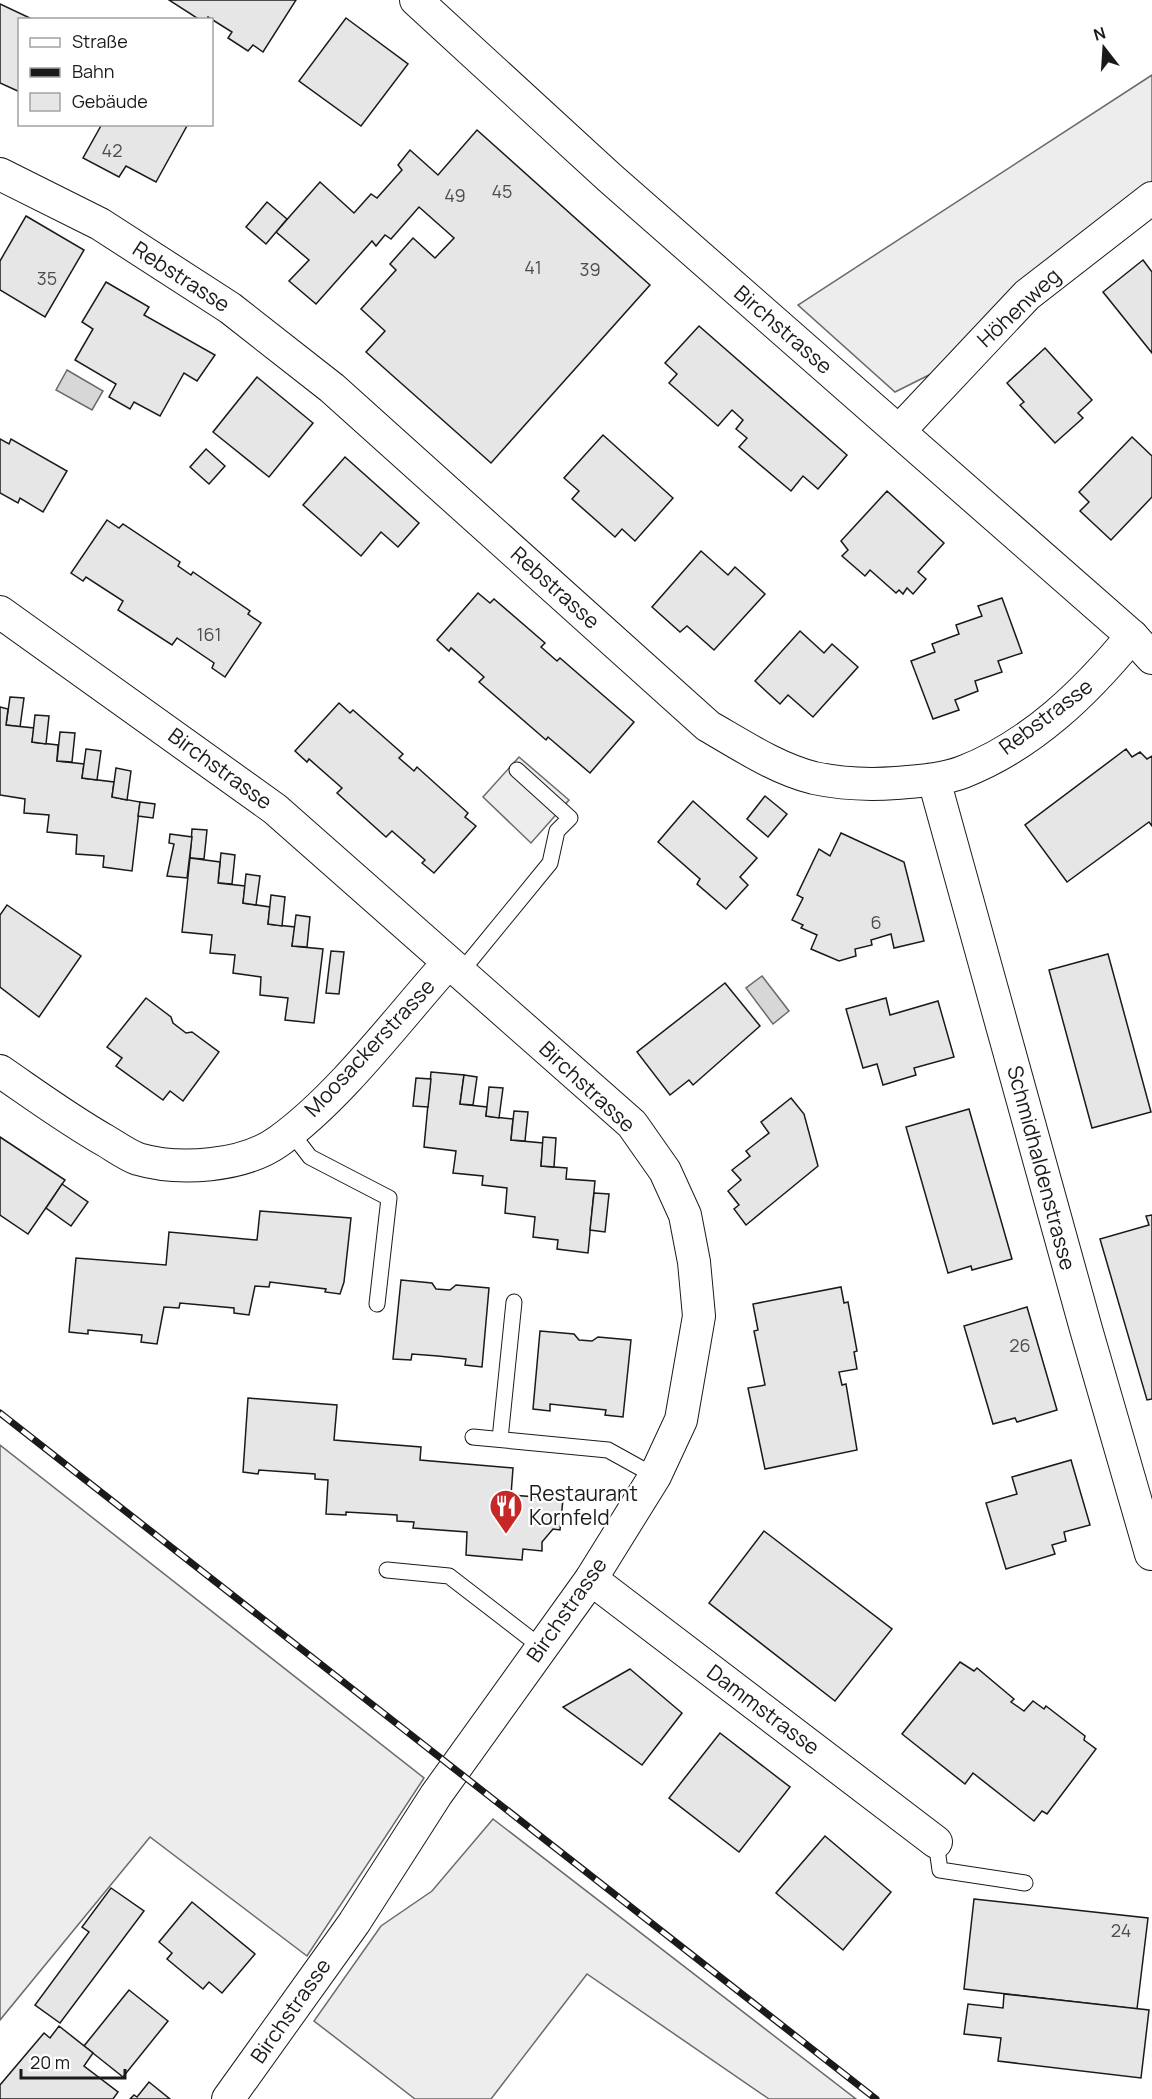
<svg xmlns="http://www.w3.org/2000/svg" width="1152" height="2099" font-family="Manrope,sans-serif">
<style>
.built{fill:#ededed;stroke:#6a6a6a;stroke-width:1.5}
.water{fill:#d7d7d7;stroke:#6a6a6a;stroke-width:1.5}
.building{fill:#e6e6e6;stroke:#1a1a1a;stroke-width:1.5}
.lines{fill:none;stroke-linecap:round;stroke-linejoin:round}
.service-casing{stroke:#1a1a1a;stroke-width:17}
.minor-casing{stroke:#1a1a1a;stroke-width:34}
.service{stroke:#fff;stroke-width:15}
.minor{stroke:#fff;stroke-width:32}
.rail-casing{stroke:#1a1a1a;stroke-width:7}
.rail{stroke:#fff;stroke-width:4.5;stroke-dasharray:14;stroke-linecap:butt}
.labels{text-anchor:middle;stroke-width:4.5;stroke-linejoin:round;paint-order:stroke}
.number-label{font-size:18px;fill:#4d4d4d}
.street-label{font-size:21px;fill:#1a1a1a;stroke:#fff}
.poi-label{font-size:21px;fill:#1a1a1a;stroke:#fff;text-anchor:start}
</style>
<rect width="100%" height="100%" fill="#fff"/>
<!-- built -->
<g class="built">
<path d="M1152 75V184L943 368 895 392 798 305Z"/>
<path d="M519 757 569 800 531 843 483 797Z"/>
<path d="M0 1445 424 1778 307 1956 150 1837 0 2020Z"/>
<path d="M493 1819 856 2099H769L587 1974 491 2099H415L314 2021 381 1926 432 1891Z"/>
</g>
<!-- water -->
<g class="water">
<path d="M67 370 103 391 92 410 56 390Z"/>
<path d="M762 976 789 1011 773 1024 746 988Z"/>
</g>
<!-- building -->
<g class="building">
<path d="M169 0H296L263 52 253 45 248 51 228 38 232 32 208 17 207 20H200Z"/>
<path d="M0 4 34 20H20V92L0 83Z"/>
<path d="M346 18 408 64 361 126 299 81Z"/>
<path d="M102 124H188L156 182 126 166 119 177 83 158Z"/>
<path d="M477 130 650 285 491 463 366 352 385 331 361 309 396 270 390 264 413 238 435 258 454 238 419 207 391 239 385 235 376 246 372 241 316 304 289 281 309 260 276 232 320 182 354 213 371 194 377 198 402 170 398 165 410 150 438 175Z"/>
<path d="M267 202 287 219 266 244 246 227Z"/>
<path d="M26 216 84 250 45 317 0 290V261Z"/>
<path d="M1143 260 1152 272V353L1103 292Z"/>
<path d="M106 282 149 307 144 315 215 355 197 381 184 373 160 416 134 402 130 409 109 397 116 384 75 360 93 329 82 322Z"/>
<path d="M699 326 847 455 818 489 803 476 791 491 739 447 747 438 736 429 743 420 732 410 718 426 669 383 677 374 665 363Z"/>
<path d="M1045 348 1092 400 1078 413 1083 418 1055 443 1020 405 1024 402 1007 383Z"/>
<path d="M257 377 313 423 269 477 213 432Z"/>
<path d="M603 435 673 498 635 541 622 529 615 537 572 499 579 491 564 478Z"/>
<path d="M1132 437 1152 456V497L1111 540 1080 511 1089 502 1079 492Z"/>
<path d="M0 439 9 444 11 439 67 471 43 512 20 498 18 503 0 493Z"/>
<path d="M206 449 225 466 209 484 190 467Z"/>
<path d="M345 457 419 523 398 547 381 532 361 556 303 505Z"/>
<path d="M887 491 944 543 918 572 926 579 913 594 907 588 903 594 899 590 896 593 870 570 865 576 842 556 848 550 841 541Z"/>
<path d="M107 520 119 528 123 524 180 562 178 566 191 575 193 572 250 611 248 614 261 623 225 677 212 668 214 663 177 638 172 645 118 610 123 601 86 577 83 581 71 573Z"/>
<path d="M701 551 728 575 735 567 765 594 714 650 687 626 680 632 652 607Z"/>
<path d="M478 593 490 603 494 599 545 643 541 647 557 661 560 658 634 722 590 773 548 737 546 740 479 682 484 677 451 648 449 651 437 640Z"/>
<path d="M1002 598 1022 653 998 661 1002 672 975 681 978 691 955 700 959 710 933 719 911 661 935 652 932 644 959 634 956 625 982 616 978 606Z"/>
<path d="M800 631 824 653 832 644 858 667 813 717 788 695 780 704 755 681Z"/>
<path d="M10 697 24 698 20 727 6 725Z"/>
<path d="M339 703 350 713 353 710 403 754 399 758 414 771 417 767 468 813 465 817 476 826 434 873 422 863 425 860 392 831 386 837 337 793 342 788 309 759 307 762 295 751Z"/>
<path d="M0 707 8 709 6 725 34 728 32 742 58 745 57 761 84 764 82 778 114 782 112 797 140 802 132 871 103 867 104 856 76 854 77 835 47 832 49 815 24 813 25 799 0 795Z"/>
<path d="M35 715 49 716 46 744 32 742Z"/>
<path d="M60 732 75 733 72 762 57 761Z"/>
<path d="M86 749 101 751 97 780 82 778Z"/>
<path d="M1126 749 1132 757 1140 752 1147 759 1152 756V826L1149 822 1067 882 1025 825Z"/>
<path d="M116 768 131 771 127 800 112 797Z"/>
<path d="M765 796 787 814 768 837 747 819Z"/>
<path d="M693 801 757 858 740 877 748 885 726 909 697 884 700 879 658 842Z"/>
<path d="M140 802 155 804 153 818 138 816Z"/>
<path d="M192 829 207 830 204 859 190 858Z"/>
<path d="M841 833 904 862 924 941 894 948 891 934 871 940 872 945 855 949 856 956 839 961 811 949 817 935 801 928 803 925 792 920 803 898 797 895 819 849 830 856Z"/>
<path d="M170 834 192 837 187 878 167 876 174 844 169 843Z"/>
<path d="M221 853 235 855 232 884 218 883Z"/>
<path d="M190 858 220 862 218 883 245 886 243 903 270 907 268 924 295 927 292 946 323 949 314 1023 285 1020 288 998 260 995 261 977 233 973 235 955 210 953 212 935 182 932Z"/>
<path d="M246 874 260 876 256 905 243 903Z"/>
<path d="M271 895 285 897 282 926 268 924Z"/>
<path d="M7 905 81 956 39 1017 0 987V915Z"/>
<path d="M296 915 310 917 307 947 292 946Z"/>
<path d="M331 951 344 952 339 994 326 993Z"/>
<path d="M1108 954 1151 1112 1092 1128 1049 970Z"/>
<path d="M725 983 760 1026 693 1085 689 1080 670 1095 637 1052Z"/>
<path d="M146 998 171 1017 173 1023 186 1033 192 1032 219 1052 183 1101 170 1091 163 1100 116 1066 122 1058 107 1047Z"/>
<path d="M886 998 890 1015 938 1001 954 1057 914 1068 916 1075 883 1085 877 1064 863 1068 846 1009Z"/>
<path d="M431 1072 464 1075 460 1104 487 1107 486 1116 513 1119 511 1140 543 1143 541 1166 567 1168 566 1179 595 1181 588 1253 557 1249 558 1240 533 1237 535 1217 505 1213 507 1188 482 1185 483 1176 453 1173 456 1151 424 1147Z"/>
<path d="M464 1075 477 1077 473 1105 460 1104Z"/>
<path d="M416 1078 431 1079 428 1107 413 1106Z"/>
<path d="M489 1087 503 1088 499 1118 486 1116Z"/>
<path d="M791 1098 804 1114 818 1166 746 1225 734 1209 739 1205 728 1191 741 1180 732 1170 750 1156 746 1151 769 1133 761 1122Z"/>
<path d="M969 1109 1012 1259 972 1270 971 1266 948 1273 906 1127Z"/>
<path d="M514 1111 528 1112 525 1141 511 1140Z"/>
<path d="M0 1137 65 1180 28 1234 0 1215Z"/>
<path d="M543 1137 556 1138 554 1167 541 1166Z"/>
<path d="M62 1184 88 1202 71 1226 46 1208Z"/>
<path d="M594 1193 609 1194 605 1232 590 1230Z"/>
<path d="M260 1211 351 1218 344 1282 340 1294 325 1292 326 1289 270 1282 269 1287 255 1286 249 1315 234 1313V1308L180 1303 179 1308 164 1307 157 1344 141 1342 142 1335 88 1330V1334L69 1332 76 1258 166 1265 169 1232 257 1240Z"/>
<path d="M1152 1215V1399L1147 1400 1100 1239 1149 1225 1146 1216Z"/>
<path d="M401 1280 432 1283 436 1289 450 1290 456 1285 489 1288 482 1367 465 1365 466 1359 438 1356 412 1354 411 1360 393 1359Z"/>
<path d="M841 1287 844 1303 848 1302 857 1351 854 1352 857 1369 839 1372 842 1385 846 1384 857 1450 765 1469 748 1388 765 1385 754 1331 758 1330 753 1304Z"/>
<path d="M1027 1307 1057 1410 1017 1422 1015 1418 993 1424 964 1326Z"/>
<path d="M540 1331 574 1334 579 1340 592 1341 598 1337 631 1340 623 1417 605 1415 606 1410 550 1404V1411L533 1409Z"/>
<path d="M248 1398 337 1405 334 1440 421 1447 420 1460 513 1468 511 1495 563 1499 560 1530 553 1529 542 1542V1551L523 1549 522 1560 466 1555 467 1532 413 1528 414 1522 397 1521V1515L346 1512V1515L326 1514 328 1480 315 1479V1474L259 1470 258 1474 243 1472Z"/>
<path d="M1071 1460 1090 1525 1064 1532 1066 1541 1052 1545 1055 1554 1006 1569 986 1503 1017 1494 1012 1477Z"/>
<path d="M764 1531 892 1629 835 1701 709 1603Z"/>
<path d="M960 1662 974 1671 977 1668 1014 1699 1011 1702 1024 1711 1033 1701 1044 1709 1046 1706 1085 1736 1084 1740 1096 1749 1047 1814 1042 1811 1034 1821 973 1773 965 1784 902 1734Z"/>
<path d="M630 1669 682 1713 642 1765 563 1707Z"/>
<path d="M720 1733 790 1787 739 1852 669 1798Z"/>
<path d="M825 1836 891 1892 843 1950 776 1893Z"/>
<path d="M111 1888 144 1911 60 2023 35 2005 89 1932 82 1927Z"/>
<path d="M974 1899 1148 1918 1137 2009 964 1989Z"/>
<path d="M192 1902 255 1954 222 1993 209 1982 203 1989 167 1959 172 1953 159 1942Z"/>
<path d="M129 1990 168 2021 123 2077 84 2046Z"/>
<path d="M1004 1994 1149 2010 1141 2078 998 2061 1001 2038 964 2034 968 2004 1003 2008Z"/>
<path d="M59 2026 93 2053 84 2066 118 2092 113 2099H0V2085L44 2033 50 2038Z"/>
<path d="M149 2082 170 2099H130L134 2095 137 2097Z"/>
</g>
<g class="lines">
<!-- service casing -->
<g class="service-casing">
<g id="service">
<path d="M460 973 550 863 557 831 570 818 517 770"/>
<path d="M290 1131 310 1157 389 1198 377 1304"/>
<path d="M473 1437 608 1450 655 1476"/>
<path d="M500 1439 514 1302"/>
<path d="M387 1570 449 1576 541 1647"/>
<path d="M936 1842 940 1870 1025 1883"/>
</g>
</g>
<!-- minor casing -->
<g class="minor-casing">
<g id="minor">
<path d="M416 0 610 178 1132 636 1152 658"/>
<path d="M0 174 100 224 230 308 332 388 708 726C741 745 777 769 814 778 842 784 868 785 896 783 918 781 942 780 963 772 1032 745 1086 692 1132 636"/>
<path d="M899 431 1027 295 1152 198"/>
<path d="M0 612 275 809 632 1124 665 1171 685 1215 694 1262 699 1316 681 1420 655 1476 591 1579 436 1795 354 1923 228 2099"/>
<path d="M934 780 1086 1329 1151 1554"/>
<path d="M0 1071C35 1095 69 1120 106 1141 116 1147 127 1155 138 1159 179 1171 243 1167 279 1141 340 1097 397 1020 448 963"/>
<path d="M591 1579 936 1842"/>
</g>
</g>
<!-- service -->
<use href="#service" class="service"/>
<!-- minor -->
<use href="#minor" class="minor"/>
<!-- rail casing -->
<g class="rail-casing">
<path id="rail" d="M0 1413 876 2099"/>
</g>
<!-- rail -->
<use href="#rail" class="rail"/>
</g>
<!-- icons -->
<defs>
<g id="restaurant-pin" transform="scale(1.725)"><path d="M0 17L-7.5 6A9.5 9.5 0 1 1 7.5 6Z" fill="#c62828" stroke="#fff"/><path d="M-5-6h1v4h1v-4h1v4h1v-4h1v5L-1.5 .5V6h-2V.5L-5-1ZM5-6V6H3V1.5H1.5Q1.5-4 5-6Z" fill="#fff"/></g>
</defs>
<g fill-rule="evenodd">
<use href="#restaurant-pin" x="506" y="1506"/>
</g>
<g class="labels">
<!-- number labels -->
<g class="number-label">
<text x="112" y="157">42</text>
<text x="502" y="198">45</text>
<text x="455" y="202">49</text>
<text x="533" y="274">41</text>
<text x="590" y="276">39</text>
<text x="47" y="285">35</text>
<text x="209" y="641">161</text>
<text x="876" y="929">6</text>
<text x="1020" y="1352">26</text>
<text x="1121" y="1937">24</text>
</g>
<!-- street labels -->
<g class="street-label">
<text transform="translate(181 277) rotate(33)" y="7">Rebstrasse</text>
<text transform="translate(1019 308) rotate(-43)" y="7">Höhenweg</text>
<text transform="translate(783 330) rotate(41)" y="7">Birchstrasse</text>
<text transform="translate(555 588) rotate(42)" y="7">Rebstrasse</text>
<text transform="translate(1046 717) rotate(-37)" y="7">Rebstrasse</text>
<text transform="translate(220 769) rotate(36)" y="7">Birchstrasse</text>
<text transform="translate(370 1048) rotate(-47)" y="7">Moosackerstrasse</text>
<text transform="translate(587 1087) rotate(43)" y="7">Birchstrasse</text>
<text transform="translate(1041 1168) rotate(75)" y="7">Schmidhaldenstrasse</text>
<text transform="translate(567 1610) rotate(-55)" y="7">Birchstrasse</text>
<text transform="translate(763 1710) rotate(37)" y="7">Dammstrasse</text>
<text transform="translate(291 2011) rotate(-55)" y="7">Birchstrasse</text>
</g>
<!-- poi labels -->
<g class="poi-label">
<text x="529" y="1501">Restaurant<tspan x="529" dy="24">Kornfeld</tspan></text>
</g>
</g>
<!-- legend -->
<rect x="18" y="18" width="195" height="108" fill="#ffffff" stroke="#a3a3a3" stroke-width="1.5"/>
<rect x="30" y="38" width="30" height="9" fill="#ffffff" stroke="#a3a3a3" stroke-width="1.5"/>
<text x="72" y="48" font-size="18" fill="#1a1a1a">Straße</text>
<rect x="30" y="68" width="30" height="9" fill="#1a1a1a" stroke="#a3a3a3" stroke-width="1.5"/>
<text x="72" y="78" font-size="18" fill="#1a1a1a">Bahn</text>
<rect x="30" y="93" width="30" height="18" fill="#e6e6e6" stroke="#a3a3a3" stroke-width="1.5"/>
<text x="72" y="108" font-size="18" fill="#1a1a1a">Gebäude</text>
<!-- north arrow -->
<g transform="translate(1104 48) rotate(343)" stroke="#ffffff" stroke-width="4.5" paint-order="stroke">
<path d="M0-4.5L10 22L0 15L-10 22Z" fill="#1a1a1a"/>
<text y="-9" font-size="16" font-weight="bold" text-anchor="middle" fill="#1a1a1a">N</text>
</g>
<!-- scale -->
<path d="M21 2069v9h104v-9" fill="none" stroke="#1a1a1a" stroke-width="3"/>
<text x="30" y="2069" font-size="18" fill="#1a1a1a" stroke="#ffffff" stroke-width="4.5" paint-order="stroke">20 m</text>
</svg>
